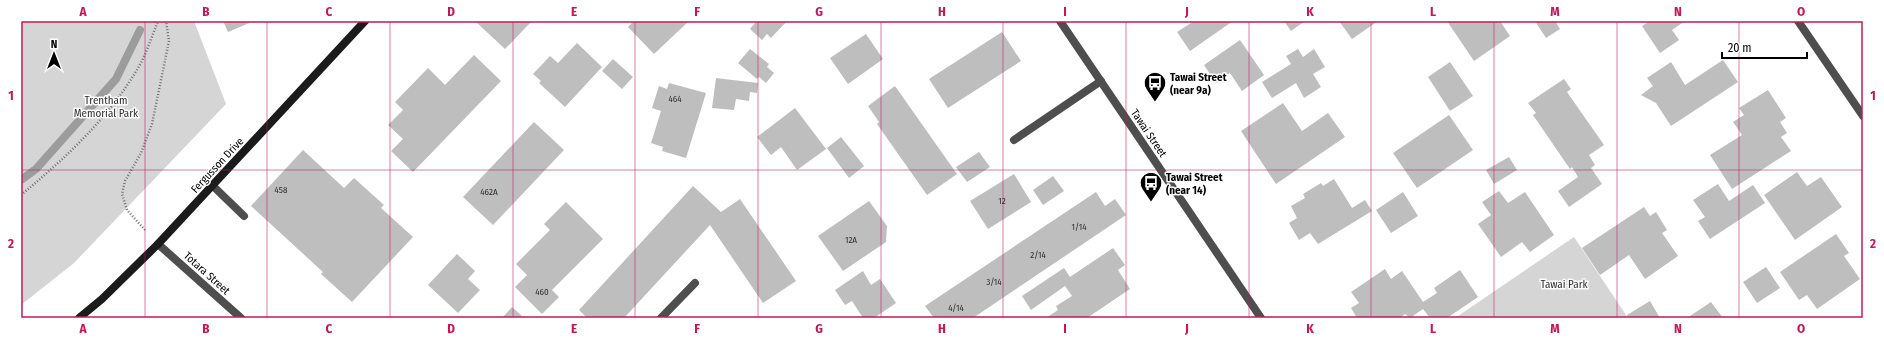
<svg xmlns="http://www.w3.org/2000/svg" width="1884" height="339" font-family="'Fira Sans Condensed',sans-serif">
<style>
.green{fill:#d5d5d5}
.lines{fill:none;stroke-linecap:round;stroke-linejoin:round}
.stream{stroke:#9c9c9c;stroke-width:8}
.building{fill:#bebebe}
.path{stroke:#707070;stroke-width:2.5;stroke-dasharray:1 2;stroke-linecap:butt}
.lane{stroke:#4e4e4e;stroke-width:8}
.street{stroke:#4e4e4e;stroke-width:8}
.secondary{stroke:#1b1b1b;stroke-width:8}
.grid{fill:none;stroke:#c2185b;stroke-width:1;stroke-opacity:0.55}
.labels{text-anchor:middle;stroke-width:3;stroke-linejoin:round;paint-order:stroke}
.number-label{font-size:9px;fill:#303030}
.poi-label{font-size:11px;font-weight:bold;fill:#000;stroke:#fff;text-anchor:start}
.park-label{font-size:11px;fill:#2c2c2c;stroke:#fff}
.street-label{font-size:11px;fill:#000;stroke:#fff}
.neatline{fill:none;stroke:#c2185b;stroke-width:1.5}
.grid-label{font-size:13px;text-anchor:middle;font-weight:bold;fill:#c2185b}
</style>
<rect width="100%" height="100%" fill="#fff"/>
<!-- green -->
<g class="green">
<path d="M21 21H194L226 104 74 263 21 305Z"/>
<path d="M1574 237 1628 318H1455Z"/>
</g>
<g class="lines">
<!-- stream -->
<path class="stream" d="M21 180 36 169 116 79 140 30"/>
</g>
<!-- building -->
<g class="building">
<path d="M223 21H254L228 32Z"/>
<path d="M475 21H532L505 49Z"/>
<path d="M634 21H689L654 54 628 27Z"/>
<path d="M753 21H787L771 38 767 34 762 40 750 29 755 23Z"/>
<path d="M1190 21H1233L1190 51 1177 32 1191 23Z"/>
<path d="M1284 21H1305L1291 31Z"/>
<path d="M1339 21H1378L1352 39Z"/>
<path d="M1447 21H1500L1510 36 1474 61Z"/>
<path d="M1535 21H1555L1560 29 1546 38Z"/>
<path d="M1650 21H1685L1672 30 1679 40 1660 53 1642 26Z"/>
<path d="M1002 32 1021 61 948 108 929 79Z"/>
<path d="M866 34 883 59 848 84 830 58Z"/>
<path d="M1240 40 1264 75 1242 91 1230 73 1216 83 1204 65Z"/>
<path d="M577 43 602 67 565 107 539 83 541 81 533 74 550 56 558 63Z"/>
<path d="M750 49 769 64 767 67 774 73 766 83 759 77 757 79 738 63Z"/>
<path d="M1298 49 1303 57 1314 49 1325 67 1313 74 1321 87 1304 98 1296 83 1272 98 1262 82 1291 64 1286 56Z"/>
<path d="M474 55 501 81 413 172 391 151 403 139 388 125 403 110 395 102 428 68 445 85Z"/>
<path d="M613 59 633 77 622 89 602 71Z"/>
<path d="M1723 60 1738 82 1671 126 1656 103 1641 95 1653 86 1647 78 1671 62 1685 85Z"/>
<path d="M1450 62 1473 96 1450 111 1428 77Z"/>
<path d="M716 78 758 83 757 93 750 92 749 101 736 99 734 110 712 108Z"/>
<path d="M1564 79 1571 89 1567 92 1604 145 1589 155 1595 165 1591 168 1602 184 1569 207 1558 191 1578 177 1572 167 1570 169 1533 115 1536 113 1528 103Z"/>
<path d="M669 83 706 93 686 158 662 151 663 147 651 143 661 111 652 108 659 86 667 89Z"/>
<path d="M895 86 957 174 927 195 877 124 879 122 868 106Z"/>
<path d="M1768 90 1786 118 1780 122 1787 133 1781 137 1791 151 1732 189 1710 155 1742 135 1733 122 1744 115 1739 108Z"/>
<path d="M1283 103 1302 131 1328 113 1345 137 1276 184 1241 131Z"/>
<path d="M795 108 826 149 797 170 781 147 771 155 757 137Z"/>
<path d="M1449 115 1473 150 1417 188 1393 153Z"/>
<path d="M534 122 564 150 493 225 463 197Z"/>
<path d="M841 137 864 166 849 178 827 148Z"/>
<path d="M303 150 344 188 354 178 384 205 381 208 413 237 352 302 321 274 323 272 251 206Z"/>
<path d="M979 152 990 167 967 182 956 167Z"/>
<path d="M1509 157 1517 170 1494 184 1486 170Z"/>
<path d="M1797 172 1807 186 1821 177 1842 207 1795 240 1764 195Z"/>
<path d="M1014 174 1031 202 988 229 970 201Z"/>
<path d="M1053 176 1064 191 1043 205 1033 190Z"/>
<path d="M1334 179 1352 208 1365 200 1372 211 1318 244 1310 233 1299 240 1289 223 1297 218 1291 206 1305 198 1303 194 1321 183 1323 186Z"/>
<path d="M1718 184 1729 201 1753 185 1765 203 1710 239 1698 221 1705 217 1693 200Z"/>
<path d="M693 186 721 212 740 199 796 281 763 303 710 225 624 318H587L579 310Z"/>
<path d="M1499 191 1508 203 1525 192 1554 235 1530 252 1522 242 1501 257 1478 224 1491 215 1482 202Z"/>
<path d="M1096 192 1105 206 1115 199 1126 215 973 318H934L925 306Z"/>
<path d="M1403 192 1418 216 1391 233 1376 210Z"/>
<path d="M869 201 887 226 886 242 843 271 818 236Z"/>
<path d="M566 202 603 239 552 290 559 297 542 314 515 287 527 275 516 264 550 230 544 224Z"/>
<path d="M1644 207 1650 216 1656 212 1667 230 1662 233 1678 256 1645 279 1629 255 1600 275 1582 248Z"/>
<path d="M1836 234 1849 253 1844 256 1860 279 1817 309 1807 295 1799 300 1780 272Z"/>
<path d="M1113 248 1125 265 1118 270 1130 289 1087 318H1046L1058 310 1056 306 1072 296 1065 286 1031 310 1022 296 1064 268 1070 277Z"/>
<path d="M457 254 475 271 468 279 480 290 458 313 428 285Z"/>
<path d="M1766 267 1780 288 1757 303 1743 282Z"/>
<path d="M1385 269 1391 279 1402 271 1423 302 1437 293 1434 288 1460 270 1478 297 1447 318H1430L1423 309 1410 318 1405 314 1400 318H1357L1351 308 1359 303 1351 292Z"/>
<path d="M863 271 871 285 880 279 896 303 874 318H863L852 301 845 305 835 290Z"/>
<path d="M1650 301 1660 318H1628L1627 315Z"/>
<path d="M1711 302 1723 318H1687Z"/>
<path d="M512 307 524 318H502Z"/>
</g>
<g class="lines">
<!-- path -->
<g class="path">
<path d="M21 195C67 157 113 114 142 61 148 48 153 34 158 21"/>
<path d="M145 230 127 210 122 194 125 181 141 153 152 124 169 41 166 21"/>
</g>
<!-- lane -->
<g class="lane">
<path d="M1014 140 1101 81"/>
<path d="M213 186 244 216"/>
<path d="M661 318 695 283"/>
</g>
<!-- street -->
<g class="street">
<path d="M1060 21 1261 318"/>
<path d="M1798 21 1863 116"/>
<path d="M158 244 241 318"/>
</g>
<!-- secondary -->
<path class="secondary" d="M79 318 102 299 158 244 365 21"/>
</g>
<!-- grid -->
<path class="grid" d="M145 21V318M267 21V318M390 21V318M513 21V318M635 21V318M758 21V318M881 21V318M1003 21V318M1126 21V318M1249 21V318M1371 21V318M1494 21V318M1617 21V318M1739 21V318M21 170H1863"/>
<!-- icons -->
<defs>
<g id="bus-pin" transform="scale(1.15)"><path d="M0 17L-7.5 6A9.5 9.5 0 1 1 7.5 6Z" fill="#000" stroke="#fff"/><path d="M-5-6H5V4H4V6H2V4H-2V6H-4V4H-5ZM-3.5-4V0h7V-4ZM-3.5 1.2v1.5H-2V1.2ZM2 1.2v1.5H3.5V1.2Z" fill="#fff"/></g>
</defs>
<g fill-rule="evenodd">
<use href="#bus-pin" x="1155" y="83"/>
<use href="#bus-pin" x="1151" y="183"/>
</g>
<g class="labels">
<!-- number labels -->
<g class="number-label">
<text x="675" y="102">464</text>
<text x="281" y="193">458</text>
<text x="489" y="195">462A</text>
<text x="1002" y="204">12</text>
<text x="1079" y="230">1/14</text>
<text x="851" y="243">12A</text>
<text x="1038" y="258">2/14</text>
<text x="994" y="285">3/14</text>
<text x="542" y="295">460</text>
<text x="956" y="311">4/14</text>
</g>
<!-- poi labels -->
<g class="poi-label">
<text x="1170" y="81">Tawai Street<tspan x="1170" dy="13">(near 9a)</tspan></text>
<text x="1166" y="181">Tawai Street<tspan x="1166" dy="13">(near 14)</tspan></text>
</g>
<!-- park labels -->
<g class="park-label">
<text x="106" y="104">Trentham<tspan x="106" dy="13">Memorial Park</tspan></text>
<text x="1564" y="288">Tawai Park</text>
</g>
<!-- street labels -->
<g class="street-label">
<text transform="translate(1149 133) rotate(56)" y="4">Tawai Street</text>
<text transform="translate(217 165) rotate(-47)" y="4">Fergusson Drive</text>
<text transform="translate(207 273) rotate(42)" y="4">Totara Street</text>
</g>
</g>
<!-- border -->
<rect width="1884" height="339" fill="none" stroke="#ffffff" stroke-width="44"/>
<!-- north arrow -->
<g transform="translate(54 54)" stroke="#ffffff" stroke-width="3" paint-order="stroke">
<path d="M0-3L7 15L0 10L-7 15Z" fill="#000000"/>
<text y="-6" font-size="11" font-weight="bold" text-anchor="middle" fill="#000000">N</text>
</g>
<!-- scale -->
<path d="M1722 52v6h85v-6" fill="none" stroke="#000000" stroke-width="2"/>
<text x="1728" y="52" font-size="12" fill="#000000" stroke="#ffffff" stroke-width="3" paint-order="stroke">20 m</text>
<rect x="22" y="22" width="1840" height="295" class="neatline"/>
<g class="grid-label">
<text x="83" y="16">A</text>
<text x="206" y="16">B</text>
<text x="329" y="16">C</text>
<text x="451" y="16">D</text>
<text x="574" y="16">E</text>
<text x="697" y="16">F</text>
<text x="819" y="16">G</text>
<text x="942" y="16">H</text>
<text x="1065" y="16">I</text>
<text x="1187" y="16">J</text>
<text x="1310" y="16">K</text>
<text x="1433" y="16">L</text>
<text x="1555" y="16">M</text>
<text x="1678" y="16">N</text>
<text x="1801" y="16">O</text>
<text x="11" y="100">1</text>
<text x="1873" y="100">1</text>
<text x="11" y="248">2</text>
<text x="1873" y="248">2</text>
<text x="83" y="333">A</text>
<text x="206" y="333">B</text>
<text x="329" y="333">C</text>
<text x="451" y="333">D</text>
<text x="574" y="333">E</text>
<text x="697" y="333">F</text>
<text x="819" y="333">G</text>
<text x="942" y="333">H</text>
<text x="1065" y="333">I</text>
<text x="1187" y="333">J</text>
<text x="1310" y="333">K</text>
<text x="1433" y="333">L</text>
<text x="1555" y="333">M</text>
<text x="1678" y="333">N</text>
<text x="1801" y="333">O</text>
</g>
</svg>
